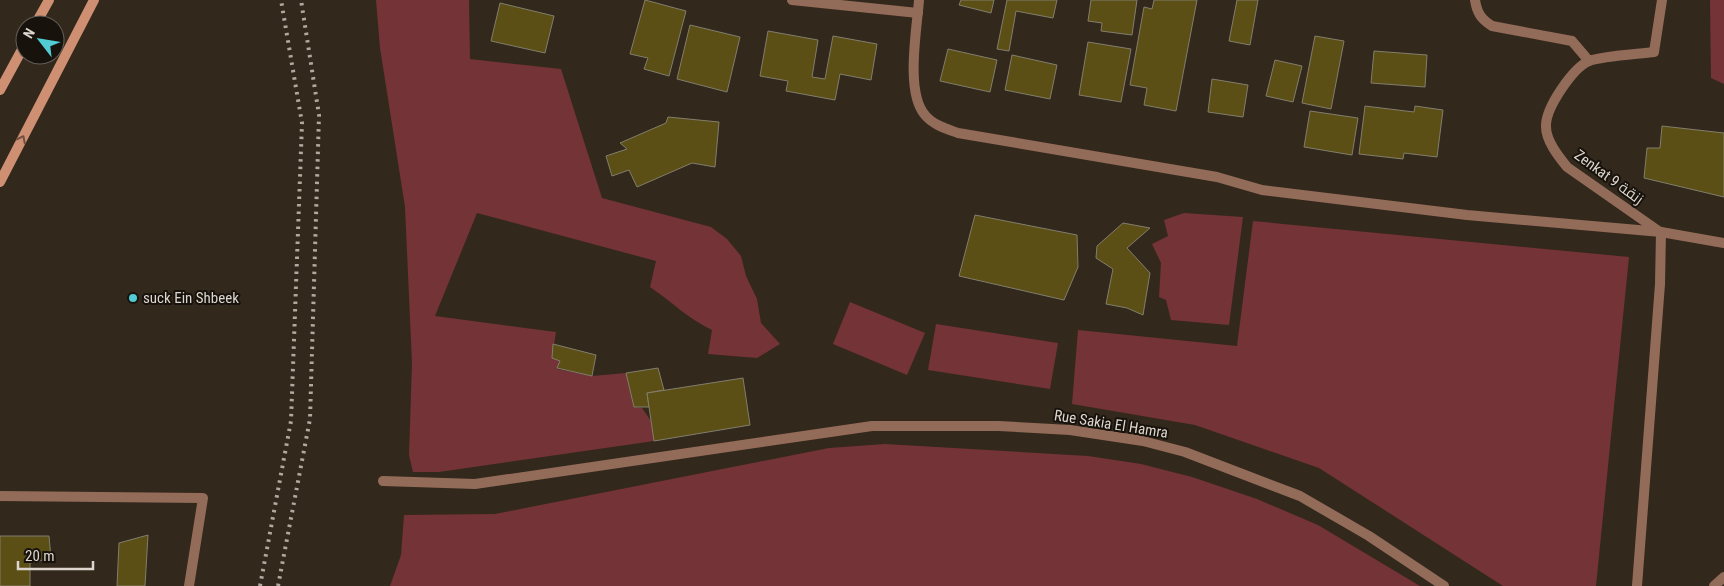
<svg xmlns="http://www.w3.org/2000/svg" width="1724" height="586" font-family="'Roboto Condensed',Cairo,sans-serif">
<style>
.green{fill:#743336}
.building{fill:#5b4f15;stroke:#827e6d}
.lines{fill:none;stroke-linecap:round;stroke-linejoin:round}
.service{stroke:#936b59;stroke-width:10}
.minor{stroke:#936b59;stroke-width:10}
.secondary{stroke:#ce8f72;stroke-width:10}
.rail{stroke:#b1a9a0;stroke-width:4;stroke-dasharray:2.5 5;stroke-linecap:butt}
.oneway{stroke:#72503f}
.poi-dot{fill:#51ccd4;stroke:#17120c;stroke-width:2}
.labels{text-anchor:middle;stroke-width:4;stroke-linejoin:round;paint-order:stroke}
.street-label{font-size:15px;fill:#ddd6ce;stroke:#17120c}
.poi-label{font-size:15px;fill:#ddd6ce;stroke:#17120c;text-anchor:start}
</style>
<rect width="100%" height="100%" fill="#33281c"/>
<!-- green -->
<g class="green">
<path d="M376 0H469L470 59 561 69 602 198 711 227 727 239 741 256 746 276 757 299 761 323 780 344 757 358 708 354 712 330C688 319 671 301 650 287L656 261 477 213 435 316 556 332 552 357 560 361 557 369 592 376 626 373 634 407 642 408 651 421 654 441 439 472H413L409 455 412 363 405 207 380 48Z"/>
<path d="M1710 0H1724V84L1711 78Z"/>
<path d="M1184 213 1243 217 1229 325 1171 320 1166 300 1159 297 1161 263 1152 244 1168 236 1164 220Z"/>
<path d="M1253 221 1629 257 1596 586H1503L1319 468 1195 425 1072 404 1078 330 1237 346Z"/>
<path d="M850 302 925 333 907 375 833 344Z"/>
<path d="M936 324 1058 343 1050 389 928 370Z"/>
<path d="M885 444 1088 456 1141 464 1192 477 1257 499 1318 525 1420 586H390L401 555 404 515 495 514 829 448Z"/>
</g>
<!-- building -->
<g class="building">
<path d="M645 0 686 11 669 76 644 69 648 58 630 54Z"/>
<path d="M961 0H994L991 13 959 5Z"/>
<path d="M1007 0H1057L1053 18 1016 11 1009 51 997 49Z"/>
<path d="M1091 0H1137L1132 35 1101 31 1102 23 1088 21Z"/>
<path d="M1154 0H1197L1176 111 1144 105 1147 88 1130 85 1144 7 1152 9Z"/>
<path d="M1237 0H1258L1250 45 1229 41Z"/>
<path d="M500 3 554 16 545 53 491 41Z"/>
<path d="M690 25 740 37 727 92 677 79Z"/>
<path d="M768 31 818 40 812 77 825 79 833 36 877 44 871 80 840 74 835 100 786 91 788 81 760 76Z"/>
<path d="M1315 36 1344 41 1331 109 1302 103Z"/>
<path d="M1088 42 1131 49 1121 102 1079 95Z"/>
<path d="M948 49 997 60 990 92 940 81Z"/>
<path d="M1374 51 1427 55 1425 87 1371 83Z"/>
<path d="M1012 55 1057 65 1050 99 1005 90Z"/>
<path d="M1275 60 1302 66 1293 102 1266 96Z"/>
<path d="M1212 79 1248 85 1243 117 1208 112Z"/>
<path d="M1365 106 1414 112 1415 106 1443 110 1437 157 1404 153 1403 159 1359 154Z"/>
<path d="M1310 111 1358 118 1352 155 1304 147Z"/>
<path d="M668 117 719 122 715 167 692 163 637 187 629 170 612 176 606 156 627 149 620 143 666 123Z"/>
<path d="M1662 126 1724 133V197L1644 178 1647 148H1660Z"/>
<path d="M975 215 1077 235 1078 267 1064 300 959 276Z"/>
<path d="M1123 223 1150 228 1127 248 1150 273 1143 315 1127 308 1106 304 1113 269 1096 258 1097 246Z"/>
<path d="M553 344 596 355 592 376 557 368 560 361 552 358Z"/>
<path d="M658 368 664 390 647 393 649 407H634L626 373Z"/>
<path d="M743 378 750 425 654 441 647 393Z"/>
<path d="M148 535 145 586H117L119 543Z"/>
<path d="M0 536H49L51 558 30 563V586H0Z"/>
</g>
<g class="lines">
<!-- service -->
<g class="service">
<path d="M383 481 475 484 872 426H999L1070 430 1143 441 1185 452 1300 496 1369 536 1444 586"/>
<path d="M1637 586 1660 284 1661 232"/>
</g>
<!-- minor -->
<g class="minor">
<path d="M792 0 918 13"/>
<path d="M919 0C917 29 905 92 925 115 933 125 947 129 958 133L1217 177 1262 190 1467 215 1661 232 1724 243"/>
<path d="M1475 0C1477 13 1481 19 1492 26L1572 41 1589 61"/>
<path d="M1660 232 1567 167C1559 157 1546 141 1546 127 1545 108 1573 68 1589 61 1602 56 1639 54 1654 52L1662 0"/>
<path d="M0 496 203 498 189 586"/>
<path d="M1714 586 1724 577"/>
</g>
<!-- secondary -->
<g class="secondary">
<path d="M35 25 49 0"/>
<path d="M0 90 25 44"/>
<path d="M0 182 94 0"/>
</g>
<!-- rail -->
<g class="rail">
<path d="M260 586 291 421 302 123 281 0"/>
<path d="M278 586 310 419 319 115 301 0"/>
</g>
</g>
<!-- one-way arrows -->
<defs><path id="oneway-chevron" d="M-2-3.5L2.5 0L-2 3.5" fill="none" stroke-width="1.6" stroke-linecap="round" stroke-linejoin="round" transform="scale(1.25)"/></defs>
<use class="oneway" href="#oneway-chevron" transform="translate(22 139) rotate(-63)"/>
<!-- markers -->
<circle class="poi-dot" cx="133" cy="298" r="5"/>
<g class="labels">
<!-- street labels -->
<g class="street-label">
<text transform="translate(1609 177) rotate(36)" y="5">Zenkat 9 زنقة</text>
<text transform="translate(1111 424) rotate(9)" y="5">Rue Sakia El Hamra</text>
</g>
<!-- poi labels -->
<g class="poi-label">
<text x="143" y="303">suck Ein Shbeek</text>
</g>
</g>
<!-- north arrow -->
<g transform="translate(40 40) rotate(301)"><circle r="24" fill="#17120c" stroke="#66605a"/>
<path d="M0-4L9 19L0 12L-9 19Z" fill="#51ccd4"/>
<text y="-8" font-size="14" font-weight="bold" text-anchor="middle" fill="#ddd6ce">N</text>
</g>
<!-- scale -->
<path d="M18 561v8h75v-8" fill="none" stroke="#ddd6ce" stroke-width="2.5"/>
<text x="25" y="561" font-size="15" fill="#ddd6ce" stroke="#17120c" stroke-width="4" paint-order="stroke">20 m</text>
</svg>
